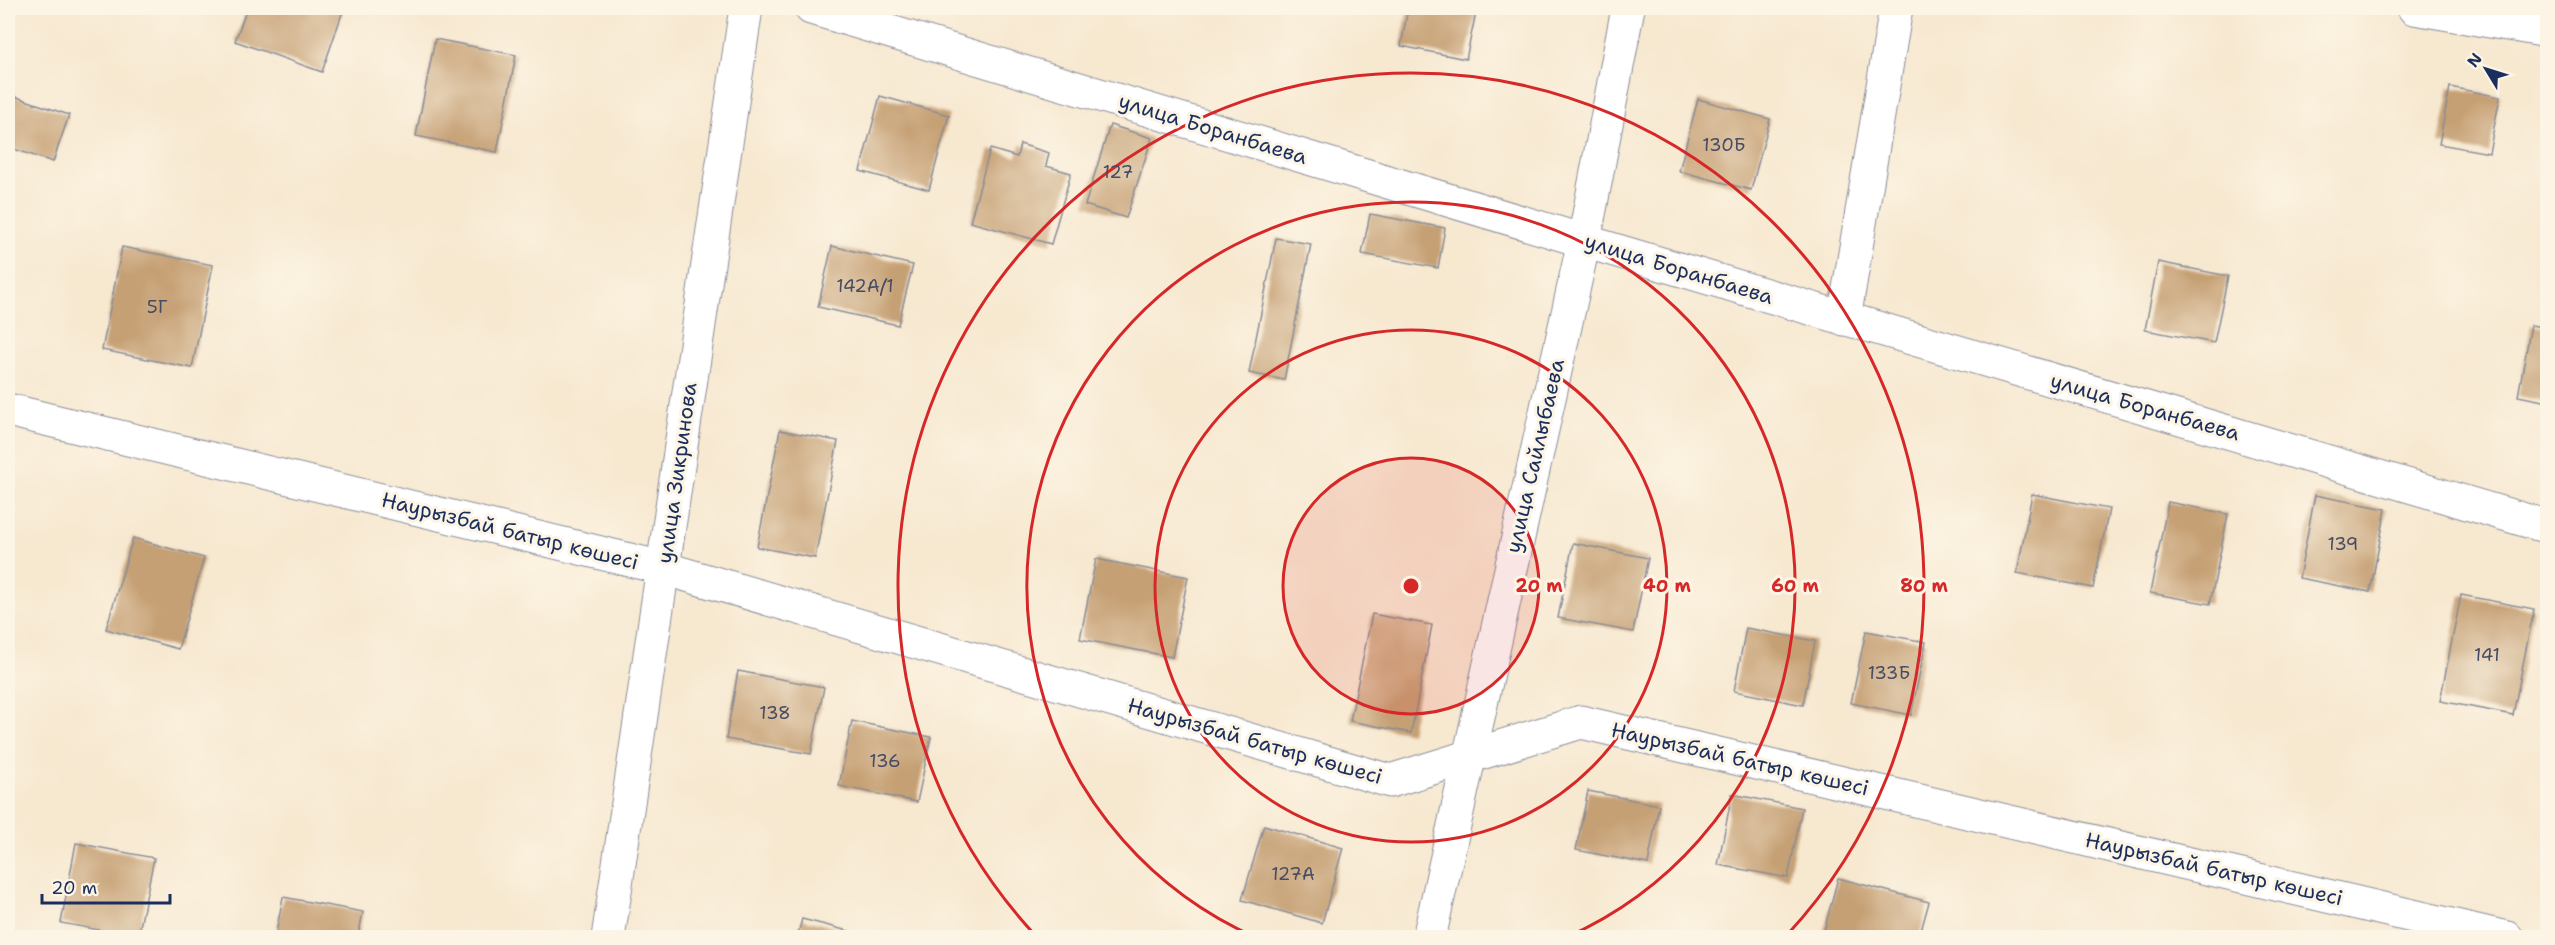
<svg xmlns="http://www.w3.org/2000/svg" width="2555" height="945" font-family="'Shantell Sans',sans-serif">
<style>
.building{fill:#c6a074}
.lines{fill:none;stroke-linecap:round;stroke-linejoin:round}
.street-casing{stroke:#898c97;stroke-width:35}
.secondary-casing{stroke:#898c97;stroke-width:35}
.street{stroke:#fff;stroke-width:33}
.secondary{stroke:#fff;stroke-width:33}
.ring{fill:none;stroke:#d62828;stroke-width:3}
.labels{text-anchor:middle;stroke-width:6;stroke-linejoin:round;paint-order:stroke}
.number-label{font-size:18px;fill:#464b64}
.street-label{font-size:21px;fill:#1b2f5e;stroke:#fcf5e5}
.centre{fill:#d62828;stroke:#fcf5e5;stroke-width:3}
.ring-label{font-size:18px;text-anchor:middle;font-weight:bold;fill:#d62828;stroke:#fcf5e5;stroke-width:6;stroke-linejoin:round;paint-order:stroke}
</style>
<rect width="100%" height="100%" fill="#fcf5e5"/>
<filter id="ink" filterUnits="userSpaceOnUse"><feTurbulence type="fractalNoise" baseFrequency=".0167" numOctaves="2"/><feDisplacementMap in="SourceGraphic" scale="12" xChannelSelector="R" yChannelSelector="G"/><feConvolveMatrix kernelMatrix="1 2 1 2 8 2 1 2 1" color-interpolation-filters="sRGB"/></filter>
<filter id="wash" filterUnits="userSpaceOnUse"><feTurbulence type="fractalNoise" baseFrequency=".008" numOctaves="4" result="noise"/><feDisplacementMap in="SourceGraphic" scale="24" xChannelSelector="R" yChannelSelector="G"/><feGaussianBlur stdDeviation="1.35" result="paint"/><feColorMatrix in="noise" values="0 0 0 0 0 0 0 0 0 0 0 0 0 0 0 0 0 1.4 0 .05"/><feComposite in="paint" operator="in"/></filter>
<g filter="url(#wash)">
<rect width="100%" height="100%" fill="#f7e8d0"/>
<g id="blocks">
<!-- building -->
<g class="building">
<path d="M247 8H344L322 72 235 41Z"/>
<path d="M1408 8H1477L1466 59 1401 46Z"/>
<path d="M435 39 516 55 497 152 416 136Z"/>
<path d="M2450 87 2500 97 2489 153 2439 144Z"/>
<path d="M8 94 69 115 53 162 8 147Z"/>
<path d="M880 96 949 115 929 190 860 171Z"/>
<path d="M1698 99 1770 119 1751 190 1679 171Z"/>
<path d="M1110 125 1152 138 1126 218 1085 205Z"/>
<path d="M1020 144 1049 153 1046 166 1071 173 1051 244 970 222 990 149 1017 157Z"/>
<path d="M1370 214 1445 228 1438 268 1362 254Z"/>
<path d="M1276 238 1311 244 1284 380 1249 373Z"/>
<path d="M832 246 913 265 898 325 818 307Z"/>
<path d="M122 247 213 265 192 368 102 350Z"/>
<path d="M2158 262 2228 276 2214 343 2145 330Z"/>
<path d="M2531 325 2548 328V402L2518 396Z"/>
<path d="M780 430 838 441 815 558 757 547Z"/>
<path d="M2032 494 2109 509 2093 588 2017 573Z"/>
<path d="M2315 495 2386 509 2370 592 2299 578Z"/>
<path d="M2168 502 2228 514 2210 604 2150 593Z"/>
<path d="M133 538 204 558 178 649 106 629Z"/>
<path d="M1573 543 1648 558 1633 632 1558 618Z"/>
<path d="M1096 559 1188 577 1172 657 1080 639Z"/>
<path d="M2461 595 2534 609 2513 715 2440 701Z"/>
<path d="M1372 614 1432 625 1411 733 1350 721Z"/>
<path d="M1746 628 1815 641 1803 705 1734 691Z"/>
<path d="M1866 631 1926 642 1911 715 1851 703Z"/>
<path d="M738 671 824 687 811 754 726 739Z"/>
<path d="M852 721 931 737 917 802 839 786Z"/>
<path d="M1588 791 1659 805 1648 864 1576 850Z"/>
<path d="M1732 794 1802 808 1788 878 1718 865Z"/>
<path d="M1264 825 1343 848 1322 923 1242 900Z"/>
<path d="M76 843 154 858 138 937 61 923Z"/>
<path d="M1838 878 1929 902 1919 938H1822Z"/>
<path d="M283 897 363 912 358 938H275Z"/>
<path d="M802 919 872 937V938H797Z"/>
</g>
</g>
</g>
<g filter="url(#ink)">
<use href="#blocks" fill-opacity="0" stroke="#898c97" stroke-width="1.5"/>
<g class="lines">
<!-- street casing -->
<g class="street-casing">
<g id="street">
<path d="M811 8 1584 241 2548 527"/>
<path d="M2414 8 2548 31"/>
<path d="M1844 319 1896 8"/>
<path d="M8 410 663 568 1390 781 1581 722 2507 938"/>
<path d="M1429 938 1584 241 1628 8"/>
</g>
</g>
<!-- secondary casing -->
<g class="secondary-casing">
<path id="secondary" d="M608 938 746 8"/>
</g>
<!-- street -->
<use href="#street" class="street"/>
<!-- secondary -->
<use href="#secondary" class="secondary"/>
</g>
</g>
<!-- distance rings -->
<circle cx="1411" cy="586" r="128" fill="#d62828" fill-opacity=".12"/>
<g class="ring">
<circle cx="1411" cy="586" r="128"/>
<circle cx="1411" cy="586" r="256"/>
<path d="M1255 937A384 384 0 1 1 1567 937"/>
<path d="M1036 936A513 513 0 1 1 1786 936"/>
</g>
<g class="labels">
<!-- number labels -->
<g class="number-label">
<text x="1724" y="151">130Б</text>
<text x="1118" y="178">127</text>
<text x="865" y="292">142А/1</text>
<text x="157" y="313">5Г</text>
<text x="2343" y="550">139</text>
<text x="2487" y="661">141</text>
<text x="1889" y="679">133Б</text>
<text x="775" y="719">138</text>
<text x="885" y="767">136</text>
<text x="1293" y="880">127А</text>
</g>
<!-- street labels -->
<g class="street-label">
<text transform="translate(1213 129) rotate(17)" y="7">улица Боранбаева</text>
<text transform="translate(1679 269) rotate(17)" y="7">улица Боранбаева</text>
<text transform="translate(2145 407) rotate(16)" y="7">улица Боранбаева</text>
<text transform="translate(1535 456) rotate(-77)" y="7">улица Сайлыбаева</text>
<text transform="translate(677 473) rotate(-82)" y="7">улица Зикринова</text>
<text transform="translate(510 531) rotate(14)" y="7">Наурызбай батыр көшесі</text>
<text transform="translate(1255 741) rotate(16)" y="7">Наурызбай батыр көшесі</text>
<text transform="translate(1740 759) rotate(13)" y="7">Наурызбай батыр көшесі</text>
<text transform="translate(2214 869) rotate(13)" y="7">Наурызбай батыр көшесі</text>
</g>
</g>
<circle cx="1411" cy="586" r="9" class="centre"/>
<g class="ring-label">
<text x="1539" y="592">20 m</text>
<text x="1667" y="592">40 m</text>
<text x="1795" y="592">60 m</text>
<text x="1924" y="592">80 m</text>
</g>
<!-- margin -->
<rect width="2555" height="945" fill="none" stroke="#fcf5e5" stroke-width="30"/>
<!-- north arrow -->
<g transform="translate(2486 69) rotate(308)" stroke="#fcf5e5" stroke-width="4.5" paint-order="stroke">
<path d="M0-4.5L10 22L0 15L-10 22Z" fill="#1b2f5e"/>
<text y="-9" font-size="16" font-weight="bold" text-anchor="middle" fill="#1b2f5e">N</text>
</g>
<!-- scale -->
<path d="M42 894v9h128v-9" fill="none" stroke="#1b2f5e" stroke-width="3"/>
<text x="51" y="894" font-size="18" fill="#1b2f5e" stroke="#fcf5e5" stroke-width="4.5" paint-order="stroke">20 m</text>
</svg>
